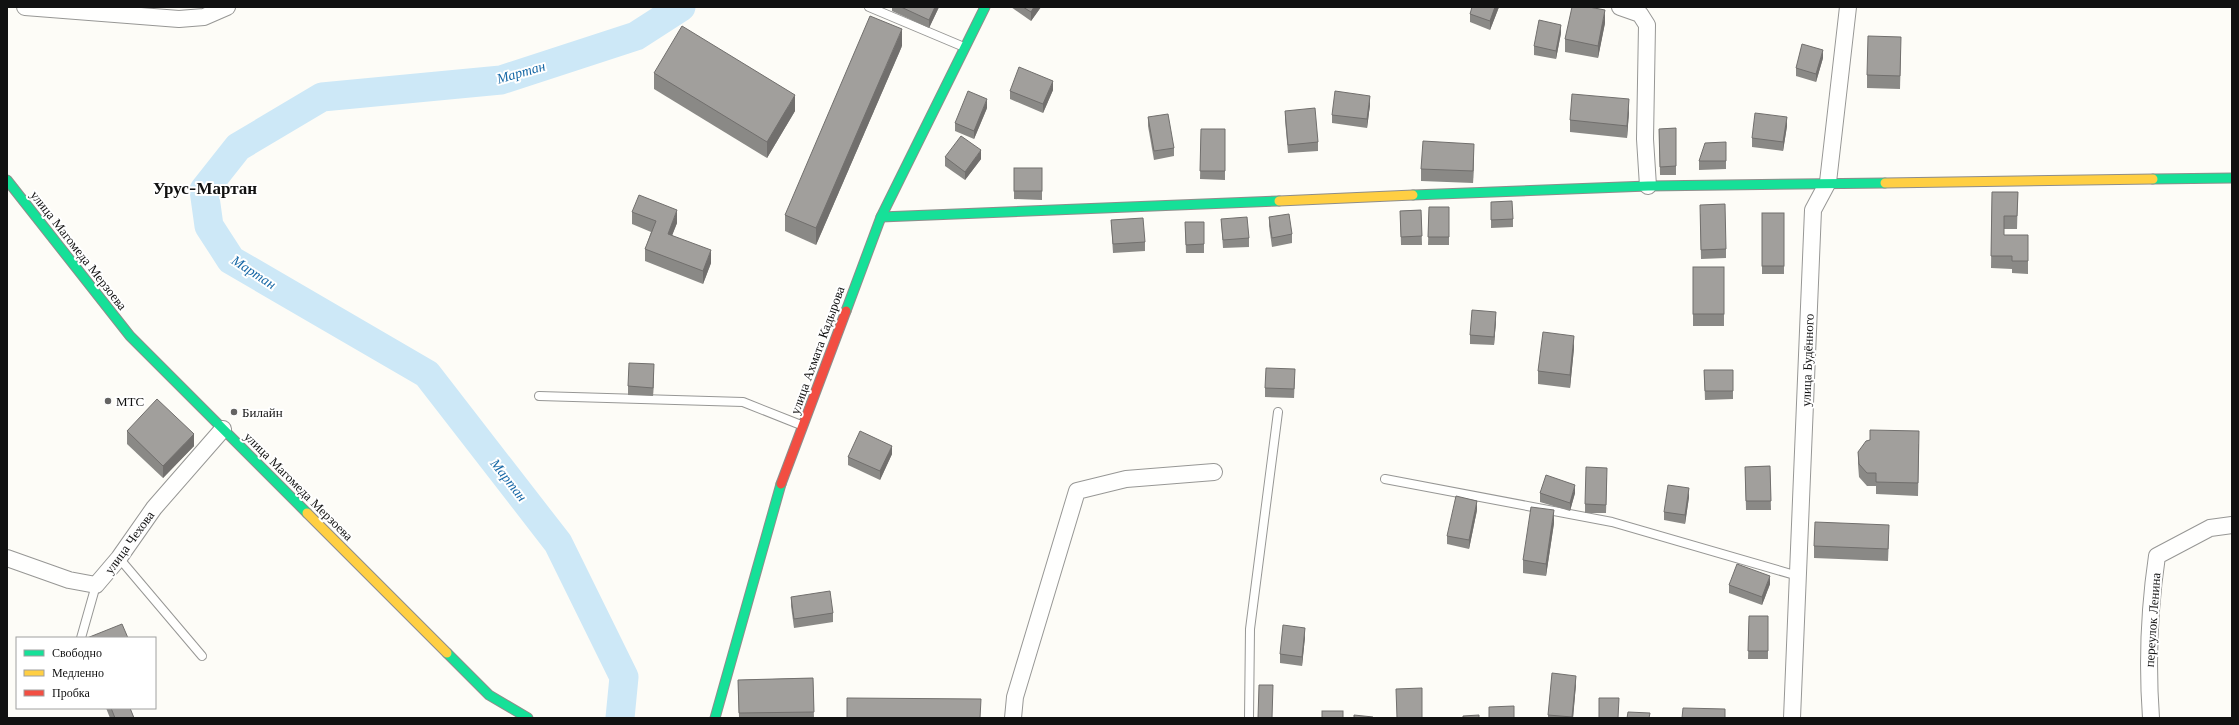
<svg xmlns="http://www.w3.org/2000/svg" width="2239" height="725" font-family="'Libre Baskerville',serif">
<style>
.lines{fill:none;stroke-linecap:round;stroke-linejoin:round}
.river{stroke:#cde8f7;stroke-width:29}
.lane-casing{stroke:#979795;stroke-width:10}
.street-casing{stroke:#979795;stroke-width:18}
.fast-casing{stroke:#8e8d8b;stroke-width:11}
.slow-casing{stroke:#8e8d8b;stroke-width:11}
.jam-casing{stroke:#8e8d8b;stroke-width:11}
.lane{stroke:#fffffe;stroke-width:8}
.street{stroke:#fffffe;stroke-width:16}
.fast{stroke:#16e098;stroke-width:9}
.slow{stroke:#ffcf43;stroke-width:9}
.jam{stroke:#f24e42;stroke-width:9}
.wall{fill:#8a8986}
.shaded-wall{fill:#716f6d}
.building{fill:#a19f9c;stroke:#716f6d}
.poi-dot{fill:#646362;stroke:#fff;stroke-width:1.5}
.labels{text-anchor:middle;stroke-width:4;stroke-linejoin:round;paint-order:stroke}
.street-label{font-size:13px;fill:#111;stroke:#fff}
.poi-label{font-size:13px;fill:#111;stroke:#fff;text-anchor:start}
.water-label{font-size:14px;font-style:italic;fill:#1768a6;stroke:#fff}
.district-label{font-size:17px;font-weight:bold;fill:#111;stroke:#fff}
</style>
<rect width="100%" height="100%" fill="#fdfcf7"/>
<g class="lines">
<!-- river -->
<path class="river" d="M620 718 624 677 558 543 427 374 231 260 209 226 204 190 238 147 322 97 501 80 636 36 681 7"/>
<!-- lane casing -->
<g class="lane-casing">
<g id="lane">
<path d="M869 7 964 47"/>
<path d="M539 396 743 402 801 425"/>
<path d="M1385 479 1612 522 1798 576"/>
<path d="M119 558 202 656"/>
<path d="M81 638 96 585"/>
<path d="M1249 718 1250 629 1278 412"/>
</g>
</g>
<!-- street casing -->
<g class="street-casing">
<g id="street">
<path d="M25 7 179 19 204 17 227 7"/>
<path d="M1620 7 1640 14 1647 25 1645 139 1648 186"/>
<path d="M7 558 69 580 96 585 119 558 154 508 223 429"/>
<path d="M1013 718 1015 697 1077 491 1126 479 1214 472"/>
<path d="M1792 718 1813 210 1828 182 1848 7"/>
<path d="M2151 718C2147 663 2149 610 2157 556L2210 528 2232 525"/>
</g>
</g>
<!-- fast casing -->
<g class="fast-casing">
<g id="fast">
<path d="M2153 179 2232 178"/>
<path d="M7 180 130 336 307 513"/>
<path d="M1413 195 1648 186 1885 183"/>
<path d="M881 217 1279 201"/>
<path d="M846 311 881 217 985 7"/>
<path d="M447 653 489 695 528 718"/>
<path d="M715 718 781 484"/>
</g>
</g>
<!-- slow casing -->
<g class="slow-casing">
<g id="slow">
<path d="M1885 183 2153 179"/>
<path d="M1279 201 1413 195"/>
<path d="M307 513 447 653"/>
</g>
</g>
<!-- jam casing -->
<g class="jam-casing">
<path id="jam" d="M781 484 846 311"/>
</g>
<!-- lane -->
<use href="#lane" class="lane"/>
<!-- street -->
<use href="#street" class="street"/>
<!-- fast -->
<use href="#fast" class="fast"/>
<!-- slow -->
<use href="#slow" class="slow"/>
<!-- jam -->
<use href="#jam" class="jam"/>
</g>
<!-- wall -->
<g class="wall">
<path d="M892 7H939L929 28 892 11Z"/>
<path d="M1011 7H1041L1031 21Z"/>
<path d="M1499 7 1490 30 1470 22V14Z"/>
<path d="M1605 23 1598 58 1565 52V39Z"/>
<path d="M1561 33 1556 59 1534 55V46Z"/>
<path d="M902 46 816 245 785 231V215Z"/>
<path d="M1901 50 1900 89 1867 88V75Z"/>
<path d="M1823 58 1816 82 1796 76V68Z"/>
<path d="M654 73 795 111 767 158 654 89Z"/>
<path d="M1053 90 1043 113 1010 99V91Z"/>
<path d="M1370 105 1367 128 1332 123V115Z"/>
<path d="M987 108 974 139 955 131V123Z"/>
<path d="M1285 111 1318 142V151L1288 153 1285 120Z"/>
<path d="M1629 112 1627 138 1570 132V120Z"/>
<path d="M1148 117 1174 148V156L1154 160 1148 126Z"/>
<path d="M1787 126 1783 151 1752 147V138Z"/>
<path d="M1676 128V175H1660L1659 129Z"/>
<path d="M1201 129H1225V180L1200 179Z"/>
<path d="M1726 142V169L1699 170V161Z"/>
<path d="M1474 156 1473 183 1421 181V169Z"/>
<path d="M945 157 981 159 965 180 945 166Z"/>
<path d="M1014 168H1042V200L1014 199Z"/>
<path d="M1992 192H2018L2017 229H2004V235H2028V274L2012 273V269L1991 268Z"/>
<path d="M1491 202 1513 219V227L1491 228Z"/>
<path d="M1429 207H1449V245H1428Z"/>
<path d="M1421 210 1422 245H1401L1400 211Z"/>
<path d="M632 212 677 223 672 235 711 263 703 284 645 261V249L651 232 632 224Z"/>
<path d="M1700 213 1726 249V258L1701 259Z"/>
<rect x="1762" y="213" width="22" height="61"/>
<path d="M1269 217 1292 234V243L1272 247 1269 226Z"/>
<path d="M1221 219 1249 238V247L1223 248Z"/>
<path d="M1111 220 1145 242V251L1113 253Z"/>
<path d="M1185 222H1204V253H1186Z"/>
<rect x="1693" y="267" width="31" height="59"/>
<path d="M1496 321 1494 345 1470 344V335Z"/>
<path d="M1574 348 1570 388 1538 384V371Z"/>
<path d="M1704 370H1733V399L1705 400Z"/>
<path d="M654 373 653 396 628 395V386Z"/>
<path d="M1295 377 1294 398 1265 397V388Z"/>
<path d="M127 431 194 446 163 478 127 444Z"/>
<path d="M1919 444 1918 496 1876 494V486H1867L1859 477 1858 464V452Z"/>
<path d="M892 454 880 480 848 465V457Z"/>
<path d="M1770 466 1771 510H1746L1745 467Z"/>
<path d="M1607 477 1606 513H1585V504Z"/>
<path d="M1540 493H1575L1570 511 1540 502Z"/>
<path d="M1689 497 1685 524 1664 520V512Z"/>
<path d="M1477 510 1469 549 1447 544V536Z"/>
<path d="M1554 523 1546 576 1523 573V560Z"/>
<path d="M1889 537 1888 561 1814 558V546Z"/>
<path d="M1770 584 1762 605 1729 593V585Z"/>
<path d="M791 597 833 613V622L794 628 791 606Z"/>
<path d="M1749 616H1768V659H1748Z"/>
<path d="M1305 637 1302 666 1280 663V654Z"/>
<path d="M813 678 814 718H739L738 680Z"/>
<path d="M1576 684 1573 718H1548V715Z"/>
<path d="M106 708H130L134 718H110Z"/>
</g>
<!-- shaded-wall -->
<g class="shaded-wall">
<path d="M935 7H939L929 28V20Z"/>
<path d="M1034 7H1041L1031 21V12Z"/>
<path d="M1495 7H1499L1490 30V21Z"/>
<path d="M1605 10V23L1598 58V46Z"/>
<path d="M1561 25V33L1556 59V51Z"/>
<path d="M902 29V46L816 245V228Z"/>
<path d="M1823 50V58L1816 82V74Z"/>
<path d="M1053 81V90L1043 113V104Z"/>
<path d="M795 95V111L767 158V142Z"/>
<path d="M1370 96V105L1367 128V119Z"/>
<path d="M987 99V108L974 139V131Z"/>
<path d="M1629 99V112L1627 138V126Z"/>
<path d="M1787 117V126L1783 151V142Z"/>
<path d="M1474 144V156L1473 183V171Z"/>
<path d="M981 150V159L965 180V172Z"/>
<path d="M677 210V223L668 246V234Z"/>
<path d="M711 250V263L703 284V271Z"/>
<path d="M1496 312V321L1494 345V337Z"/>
<path d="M1574 336V348L1570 388V375Z"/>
<path d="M654 364V373L653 396V388Z"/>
<path d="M194 434V446L163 478V466Z"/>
<path d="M892 446V454L880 480V471Z"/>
<path d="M1575 485V493L1570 511V503Z"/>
<path d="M1689 488V497L1685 524V515Z"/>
<path d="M1477 501V510L1469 549V540Z"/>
<path d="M1554 510V523L1546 576V564Z"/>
<path d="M8 565V574L7 579V570Z"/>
<path d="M1770 576V584L1762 605V597Z"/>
<path d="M1305 628V637L1302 666V657Z"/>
<path d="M1576 676V684L1573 718H1572Z"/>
</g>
<!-- building -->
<g class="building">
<path d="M901 7H935L929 20Z"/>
<path d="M1023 7H1034L1031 12Z"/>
<path d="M1472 7H1495L1490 21 1470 14Z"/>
<path d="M1572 7H1589L1605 10 1598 46 1565 39Z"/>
<path d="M870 16 902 29 816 228 785 215Z"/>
<path d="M1539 20 1561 25 1556 51 1534 46Z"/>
<path d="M682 26 795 95 767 142 654 73Z"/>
<path d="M1868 36 1901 37 1900 76 1867 75Z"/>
<path d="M1802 44 1823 50 1816 74 1796 68Z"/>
<path d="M1019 67 1053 81 1043 104 1010 91Z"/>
<path d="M968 91 987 99 974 131 955 123Z"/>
<path d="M1335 91 1370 96 1367 119 1332 115Z"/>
<path d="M1572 94 1629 99 1627 126 1570 120Z"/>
<path d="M1315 108 1318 142 1288 145 1285 111Z"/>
<path d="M1755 113 1787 117 1783 142 1752 138Z"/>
<path d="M1168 114 1174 148 1154 151 1148 117Z"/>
<path d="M1676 128V166L1660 167 1659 129Z"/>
<path d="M1201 129H1225V171H1200Z"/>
<path d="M961 136 981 150 965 172 945 157Z"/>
<path d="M1423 141 1474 144 1473 171 1421 169Z"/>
<path d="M1726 142V161H1699L1705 143Z"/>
<rect x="1014" y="168" width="28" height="23"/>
<path d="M1992 192H2018L2017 216H2004V235H2028V261H2012V256H1991Z"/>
<path d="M639 195 677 210 668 234 711 250 703 271 645 249 656 221 632 212Z"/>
<path d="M1512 201 1513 219 1491 220V202Z"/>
<path d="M1725 204 1726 249 1701 250 1700 205Z"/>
<path d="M1429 207H1449V237H1428Z"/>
<path d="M1421 210 1422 236 1401 237 1400 211Z"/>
<rect x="1762" y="213" width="22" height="53"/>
<path d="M1289 214 1292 234 1272 238 1269 217Z"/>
<path d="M1247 217 1249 238 1223 240 1221 219Z"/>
<path d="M1143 218 1145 242 1113 244 1111 220Z"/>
<path d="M1185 222H1204V244L1186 245Z"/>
<rect x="1693" y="267" width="31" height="47"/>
<path d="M1472 310 1496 312 1494 337 1470 335Z"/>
<path d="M1543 332 1574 336 1570 375 1538 371Z"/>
<path d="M629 363 654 364 653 388 628 386Z"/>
<path d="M1266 368 1295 369 1294 389 1265 388Z"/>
<path d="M1704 370H1733V391H1705Z"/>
<path d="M157 399 194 434 163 466 127 431Z"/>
<path d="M1870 430 1919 431 1918 483 1876 482V473H1867L1859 464 1858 452 1866 441 1870 440Z"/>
<path d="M860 431 892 446 880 471 848 457Z"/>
<path d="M1770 466 1771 501H1746L1745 467Z"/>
<path d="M1586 467 1607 468 1606 505 1585 504Z"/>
<path d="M1546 475 1575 485 1570 503 1540 493Z"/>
<path d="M1668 485 1689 488 1685 515 1664 512Z"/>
<path d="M1456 496 1477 501 1469 540 1447 536Z"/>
<path d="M1531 507 1554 510 1546 564 1523 560Z"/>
<path d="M1815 522 1889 525 1888 549 1814 546Z"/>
<path d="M1737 564 1770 576 1762 597 1729 585Z"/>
<path d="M830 591 833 613 794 619 791 597Z"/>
<path d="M1749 616H1768V651H1748Z"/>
<path d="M122 624 128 638H87Z"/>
<path d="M1283 625 1305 628 1302 657 1280 654Z"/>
<path d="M1552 673 1576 676 1572 717 1548 715Z"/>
<path d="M813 678 814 712 739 713 738 680Z"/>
<path d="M1259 685H1273L1272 718H1258Z"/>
<path d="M1422 688V718H1397L1396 689Z"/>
<path d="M847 698 981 699 980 718H847Z"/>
<path d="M1599 698H1619L1618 718H1599Z"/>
<path d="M1514 706V718H1489V707Z"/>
<path d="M111 708H130L134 718H115Z"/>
<path d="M1683 708 1725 709V718H1682Z"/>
<rect x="1322" y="711" width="21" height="7"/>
<path d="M1628 712 1650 713 1649 718H1627Z"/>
<path d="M1354 715 1373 717V718H1354Z"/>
<path d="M1479 715V718H1463V716Z"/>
</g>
<!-- markers -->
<g class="poi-dot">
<circle cx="108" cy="401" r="4"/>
<circle cx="234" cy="412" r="4"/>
</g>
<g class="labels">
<!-- street labels -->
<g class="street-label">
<text transform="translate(79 250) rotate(52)" y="5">улица Магомеда Мерзоева</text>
<text transform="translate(817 350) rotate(-70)" y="5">улица Ахмата Кадырова</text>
<text transform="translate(1807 360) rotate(-88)" y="5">улица Будённого</text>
<text transform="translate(299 486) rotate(45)" y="5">улица Магомеда Мерзоева</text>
<text transform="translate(129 542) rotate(-54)" y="5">улица Чехова</text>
<text transform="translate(2152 620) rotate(-86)" y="5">переулок Ленина</text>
</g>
<!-- poi labels -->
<g class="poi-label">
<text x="116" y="406">МТС</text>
<text x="242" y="417">Билайн</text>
</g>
<!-- water labels -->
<g class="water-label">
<text transform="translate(521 72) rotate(-16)" y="5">Мартан</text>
<text transform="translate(254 272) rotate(33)" y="5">Мартан</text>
<text transform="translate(509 480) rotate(52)" y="5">Мартан</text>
</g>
<!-- district labels -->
<g class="district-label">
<text x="205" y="194">Урус-Мартан</text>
</g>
</g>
<!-- border -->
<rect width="2239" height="725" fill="none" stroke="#111111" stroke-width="16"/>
<!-- legend -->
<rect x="16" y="637" width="140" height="72" fill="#ffffff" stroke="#a0a0a0"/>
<rect x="24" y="650" width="20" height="6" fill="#16e098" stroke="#a0a0a0"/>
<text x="52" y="657" font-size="12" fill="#111111">Свободно</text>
<rect x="24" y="670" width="20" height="6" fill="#ffcf43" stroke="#a0a0a0"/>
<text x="52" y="677" font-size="12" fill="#111111">Медленно</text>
<rect x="24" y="690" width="20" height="6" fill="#f24e42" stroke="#a0a0a0"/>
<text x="52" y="697" font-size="12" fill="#111111">Пробка</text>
</svg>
